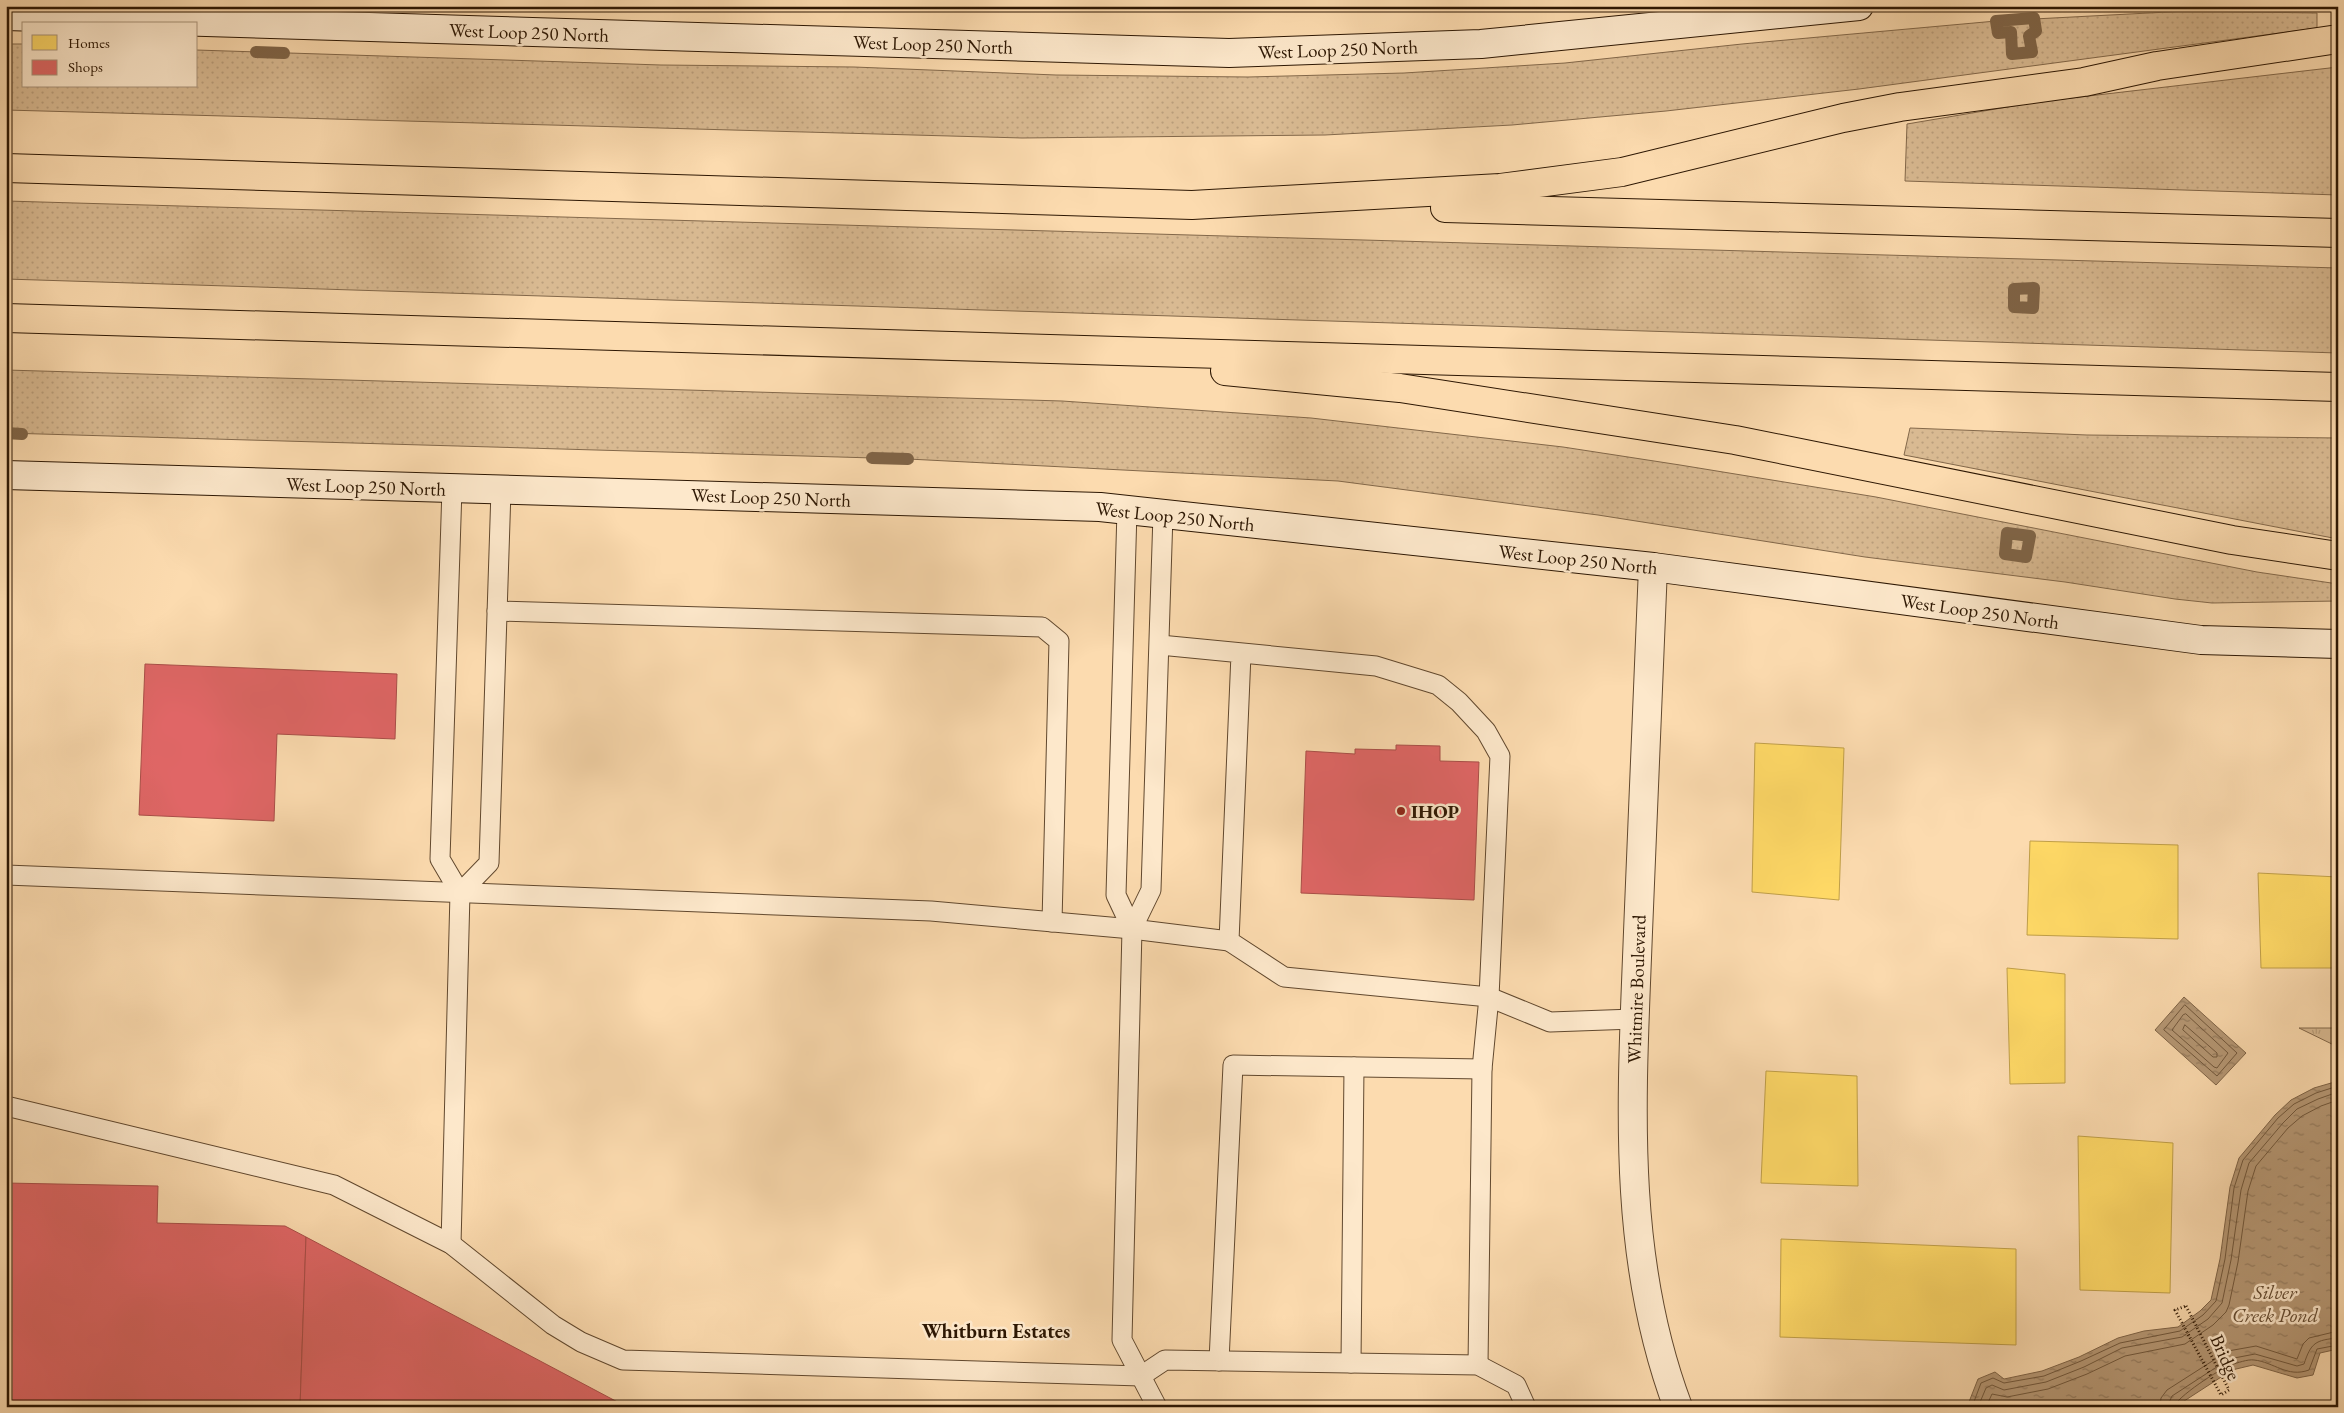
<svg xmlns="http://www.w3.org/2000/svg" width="2344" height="1413" font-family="'EB Garamond',serif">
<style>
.grass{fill:url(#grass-dots);stroke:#83684a}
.park{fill:url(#park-tufts);stroke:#83684a}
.water{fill:url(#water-ripples);stroke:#7f6447}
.homes{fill:#ffd966;stroke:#c09f48}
.shops{fill:#e06666;stroke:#aa4e48}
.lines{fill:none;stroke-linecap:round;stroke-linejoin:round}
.shore{stroke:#72583c;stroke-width:1}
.stream{stroke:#7f6447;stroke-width:12}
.lane-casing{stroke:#61482e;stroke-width:21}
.street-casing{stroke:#61482e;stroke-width:30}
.secondary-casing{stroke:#2d1703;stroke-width:30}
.highway-casing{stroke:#2d1703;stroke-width:30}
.path{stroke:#2d1703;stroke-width:3;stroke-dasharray:1 2.5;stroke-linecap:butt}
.lane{stroke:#fde8cb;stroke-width:19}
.street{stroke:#fde8cb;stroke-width:28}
.secondary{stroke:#fde8cb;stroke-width:28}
.highway{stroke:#fcdbaf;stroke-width:28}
.poi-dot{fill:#8f2418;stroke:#fde8cb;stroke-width:2}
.labels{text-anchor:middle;stroke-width:5;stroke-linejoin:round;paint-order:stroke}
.street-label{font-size:19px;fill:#2d1703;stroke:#fde8cb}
.poi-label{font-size:19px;font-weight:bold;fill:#2d1703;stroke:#fde8cb;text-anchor:start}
.water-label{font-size:20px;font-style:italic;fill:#644b31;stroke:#fde8cb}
.neighbourhood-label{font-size:20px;font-weight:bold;fill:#2d1703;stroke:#fde8cb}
</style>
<defs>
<pattern id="grass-dots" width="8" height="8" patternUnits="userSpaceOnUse" patternTransform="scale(1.25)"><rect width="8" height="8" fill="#d9ba92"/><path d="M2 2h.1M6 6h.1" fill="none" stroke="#bb9f7c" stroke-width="1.8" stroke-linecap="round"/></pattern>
<pattern id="park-tufts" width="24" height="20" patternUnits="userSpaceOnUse" patternTransform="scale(1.25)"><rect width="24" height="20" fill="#d9ba92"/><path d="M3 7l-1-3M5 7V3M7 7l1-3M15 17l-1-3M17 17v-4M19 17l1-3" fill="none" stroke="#bb9f7c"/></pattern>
<pattern id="water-ripples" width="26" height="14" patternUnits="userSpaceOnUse" patternTransform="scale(1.25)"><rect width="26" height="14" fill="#b69875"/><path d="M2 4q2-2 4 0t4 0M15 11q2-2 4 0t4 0" fill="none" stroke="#947b5e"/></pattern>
</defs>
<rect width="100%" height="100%" fill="#fcdbaf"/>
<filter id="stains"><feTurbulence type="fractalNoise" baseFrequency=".004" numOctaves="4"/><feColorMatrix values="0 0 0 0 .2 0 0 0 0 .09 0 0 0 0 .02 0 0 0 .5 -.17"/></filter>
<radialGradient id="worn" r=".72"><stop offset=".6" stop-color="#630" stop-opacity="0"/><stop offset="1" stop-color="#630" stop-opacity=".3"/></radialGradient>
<!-- grass -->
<g class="grass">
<path d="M2187 11 2317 13V28L1859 89 1666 111 1512 125 1325 135 1022 138 6 110V44H24V86H196V50L661 65 854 67 1056 75 1248 77 1404 73 1565 63 1742 44 1996 21Z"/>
<path d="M2338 67V195L1905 181 1907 124 2037 102Z"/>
<path d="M6 201 2338 268V353L6 279Z"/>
<path d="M6 370 1062 401 1311 418 1563 447 1680 465 1876 497 2257 572 2338 584V601L2212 603 2175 599 2065 582 1865 557 1598 515 1338 481 908 459 6 433Z"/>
<path d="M1910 428 2087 435 2338 438V539L1904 455Z"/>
</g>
<!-- park -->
<path class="park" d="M2299 1028H2338V1047Z"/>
<!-- water -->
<g class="water">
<path d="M2184 997 2246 1053 2216 1085 2155 1030Z"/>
<path d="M2338 1081V1349L2320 1353 2313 1375 2297 1378 2253 1365 2232 1370 2178 1405 2170 1407H1967L1978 1379 1995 1372 2004 1379 2042 1371 2079 1357 2118 1338 2144 1331 2178 1327 2200 1311 2211 1300 2220 1259 2230 1187 2239 1158 2275 1115 2291 1100 2314 1088Z"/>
</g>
<!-- homes -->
<g class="homes">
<path d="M1755 743 1844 748 1839 900 1752 892Z"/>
<path d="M2030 841 2178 845V939L2027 935Z"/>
<path d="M2258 873 2338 877V968H2261Z"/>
<path d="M2007 968 2065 974V1083L2010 1084Z"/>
<path d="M1766 1071 1857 1076 1858 1186 1761 1183Z"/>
<path d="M2078 1136 2173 1143 2170 1293 2080 1290Z"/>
<path d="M1781 1239 2016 1249V1345L1780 1337Z"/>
<path d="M2244 1401 2326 1407H2243Z"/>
</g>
<!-- shops -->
<g class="shops">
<path d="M145 664 397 674 395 739 277 734 274 821 139 815Z"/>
<path d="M1396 745 1440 746V761L1479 762 1474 900 1301 893 1306 751 1355 754V749L1396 750Z"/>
<path d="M6 1183 158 1186 157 1223 285 1226 306 1237 300 1407H6Z"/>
<path d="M306 1237 627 1407H300Z"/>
</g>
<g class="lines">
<!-- shore -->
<g class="shore">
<path d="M2185 1005 2237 1053 2217 1076 2164 1030Z"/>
<path d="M2186 1014 2228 1053 2217 1068 2214 1067 2172 1030 2183 1015Z"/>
<path d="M2185 1025 2217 1053V1057H2213L2183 1030Z"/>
<path d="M1972 1407 1981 1383 1993 1378 2004 1383 2044 1376 2081 1361 2120 1343 2180 1331 2203 1315 2216 1301 2225 1259 2234 1188 2243 1160 2278 1118 2294 1104 2316 1093 2338 1086"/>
<path d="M1978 1407 1986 1388 1992 1385 2004 1390 2046 1382 2084 1367 2122 1348 2182 1337 2208 1319 2222 1303 2231 1260 2241 1190 2249 1163 2283 1123 2297 1109 2318 1099 2338 1092"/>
<path d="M1986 1407 1992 1394 2007 1397 2048 1389 2087 1374 2125 1356 2185 1344 2213 1325 2226 1312 2229 1305 2238 1262 2248 1191 2256 1166 2288 1128 2302 1116 2321 1106 2338 1100"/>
<path d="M2160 1407 2161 1398 2167 1390 2228 1351 2256 1346 2297 1359 2303 1344 2309 1338 2338 1331"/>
<path d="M2167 1407 2172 1396 2229 1359 2255 1354 2297 1366 2304 1364C2311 1343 2315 1340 2338 1338"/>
<path d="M2174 1407C2175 1398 2221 1368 2231 1365 2237 1363 2248 1359 2254 1360 2274 1362 2287 1378 2309 1370L2317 1349 2338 1345"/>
</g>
<!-- stream -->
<g class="stream">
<path d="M2034 18 2036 31 2029 36 2032 52 2012 54 2011 32 1998 33 1996 21Z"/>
<path d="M256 52 284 53"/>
<path d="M2034 288 2033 308 2014 307V289Z"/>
<path d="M6 433 22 434"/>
<path d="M872 458 908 459"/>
<path d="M2007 533 2030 536 2026 557 2005 554Z"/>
</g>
<!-- lane casing -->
<g class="lane-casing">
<g id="lane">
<path d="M1127 510 1116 895 1132 929"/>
<path d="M497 611 1042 627 1059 641 1052 922"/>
<path d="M1160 645 1376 666 1438 685 1459 702 1486 731 1500 756 1489 997 1284 977 1229 941 1241 654"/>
<path d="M6 875 931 911 1132 929 1229 941"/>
<path d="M460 893 489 863 501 490"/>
<path d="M6 1106 334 1185 451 1244 553 1325 581 1342 623 1360 1141 1376 1165 1360 1478 1365 1516 1385 1526 1407"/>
<path d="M451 1244 460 893 440 859 452 488"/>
<path d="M1219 1361 1233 1065 1482 1069"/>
<path d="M1351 1363 1354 1067"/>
<path d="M1478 1365 1482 1069 1489 997 1550 1022 1634 1019"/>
<path d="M1157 1407 1122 1340 1132 929 1151 890 1163 514"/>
</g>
</g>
<!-- street casing -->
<g class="street-casing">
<path id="street" d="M1653 567C1648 689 1643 810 1638 932 1632 1093 1620 1253 1678 1407"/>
</g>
<!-- secondary casing -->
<g class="secondary-casing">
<g id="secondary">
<path d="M6 16 1229 53 1481 44 1859 6"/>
<path d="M6 475 1100 507 1653 567 2201 640 2338 644"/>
</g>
</g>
<!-- highway casing -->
<g class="highway-casing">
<g id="highway">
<path d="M6 168 1192 205 1500 188 1622 172 1843 118 1900 107 2084 82 2157 66 2338 39"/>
<path d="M1445 208 2338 233"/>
<path d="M6 318 2338 387"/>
<path d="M1225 371 1400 388 1735 440 2232 540 2338 556"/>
</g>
</g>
<!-- path -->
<path class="path" d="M2186 1306 2229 1390 2221 1395 2175 1310Z"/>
<!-- lane -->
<use href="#lane" class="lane"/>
<!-- street -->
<use href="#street" class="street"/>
<!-- secondary -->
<use href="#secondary" class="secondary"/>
<!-- highway -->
<use href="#highway" class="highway"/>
</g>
<!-- markers -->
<circle class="poi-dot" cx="1401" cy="811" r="5"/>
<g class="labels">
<!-- street labels -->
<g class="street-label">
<text transform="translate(529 32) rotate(2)" y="7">West Loop 250 North</text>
<text transform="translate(933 44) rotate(2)" y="7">West Loop 250 North</text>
<text transform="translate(1338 49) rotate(-2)" y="7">West Loop 250 North</text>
<text transform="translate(366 486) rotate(2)" y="7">West Loop 250 North</text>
<text transform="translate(771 497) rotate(2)" y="7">West Loop 250 North</text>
<text transform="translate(1175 516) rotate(6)" y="7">West Loop 250 North</text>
<text transform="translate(1578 559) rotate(6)" y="7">West Loop 250 North</text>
<text transform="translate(1980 611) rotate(8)" y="7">West Loop 250 North</text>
<text transform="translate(1636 989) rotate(-88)" y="7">Whitmire Boulevard</text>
<text transform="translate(2226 1357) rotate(66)" y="7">Bridge</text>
</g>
<!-- poi labels -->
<g class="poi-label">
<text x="1411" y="818">IHOP</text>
</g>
<!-- water labels -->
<g class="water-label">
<text x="2275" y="1299">Silver<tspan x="2275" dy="23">Creek Pond</tspan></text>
</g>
<!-- neighbourhood labels -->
<g class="neighbourhood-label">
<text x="996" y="1338">Whitburn Estates</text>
</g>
</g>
<!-- margin -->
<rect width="2344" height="1413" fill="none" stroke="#fcdbaf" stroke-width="25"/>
<rect x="8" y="8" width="2329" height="1398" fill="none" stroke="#2d1703" stroke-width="2.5"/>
<rect x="12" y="12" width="2319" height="1388" fill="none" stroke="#2d1703"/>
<!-- legend -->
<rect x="22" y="22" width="175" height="65" fill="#fde8cb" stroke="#aa947b"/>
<rect x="32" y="35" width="25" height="15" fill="#ffd966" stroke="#aa947b"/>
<text x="68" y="48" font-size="15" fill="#2d1703">Homes</text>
<rect x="32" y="60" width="25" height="15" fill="#e06666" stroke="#aa947b"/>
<text x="68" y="72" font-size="15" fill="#2d1703">Shops</text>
<rect width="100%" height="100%" filter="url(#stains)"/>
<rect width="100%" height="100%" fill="url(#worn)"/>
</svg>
